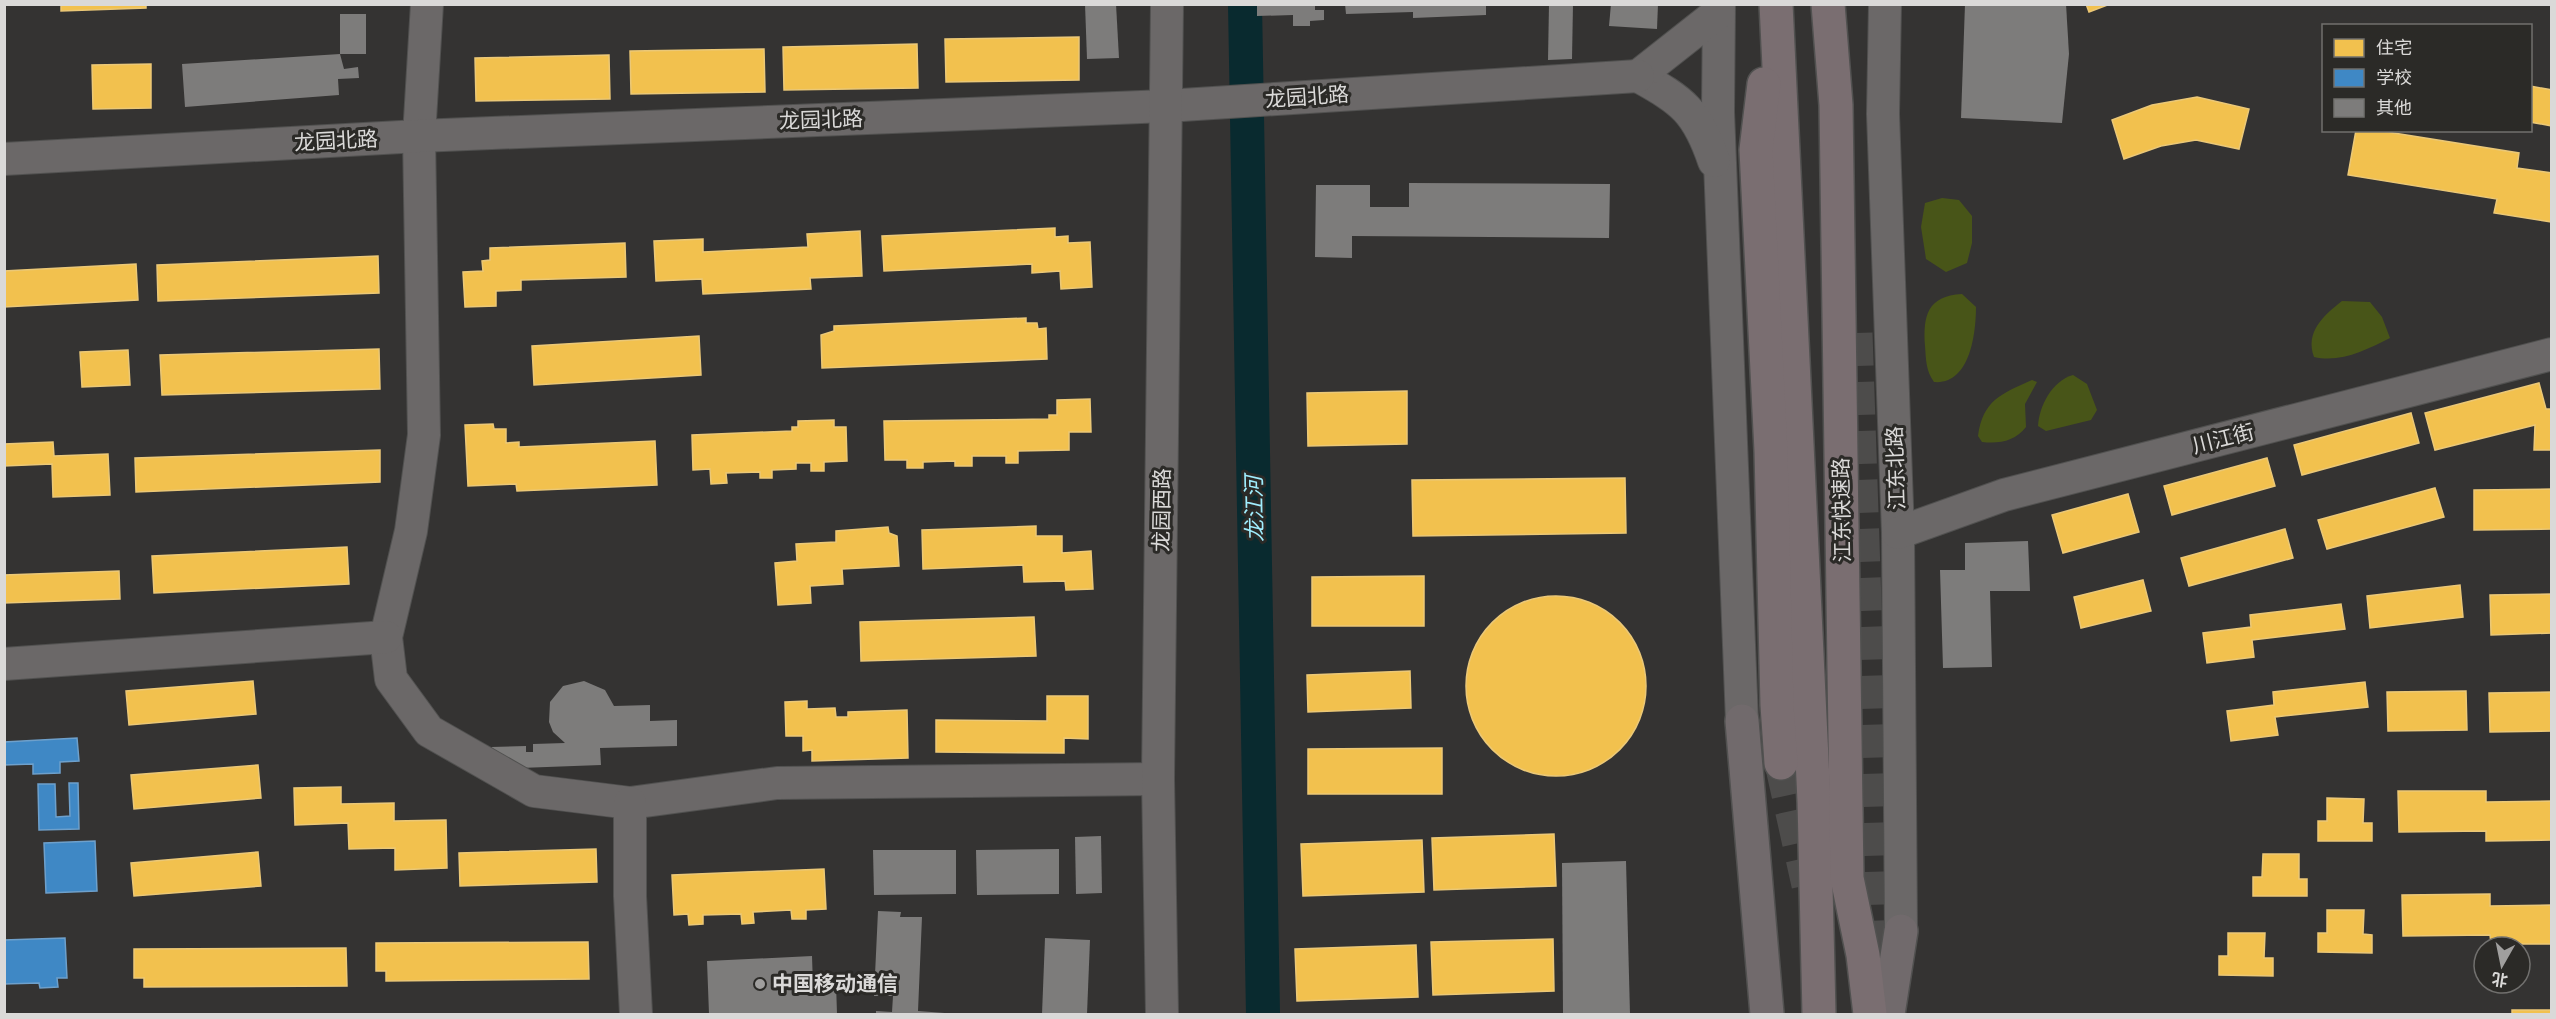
<svg xmlns="http://www.w3.org/2000/svg" width="2556" height="1019" font-family="Commissioner,'Noto Sans SC',sans-serif">
<style>
.green{fill:#485518}
.homes{fill:#f2c14e;stroke:#ebc877;stroke-width:1.5}
.schools{fill:#3f88c5;stroke:#6ea0cb;stroke-width:1.5}
.lines{fill:none;stroke-linecap:round;stroke-linejoin:round}
.river{stroke:#092a2f;stroke-width:34}
.building{fill:#7d7c7b}
.highway-tunnel{stroke:#4d4c4b;stroke-width:33;stroke-dasharray:33 16;stroke-linecap:butt}
.secondary-casing{stroke:#515150;stroke-width:34}
.primary-casing{stroke:#515150;stroke-width:36}
.highway-casing{stroke:#515150;stroke-width:36}
.secondary{stroke:#6b6868;stroke-width:32}
.primary{stroke:#716a6c;stroke-width:33}
.highway{stroke:#7a6e71;stroke-width:33}
.poi-dot{fill:#a09f9e;stroke:#2b2a27;stroke-width:2}
.labels{text-anchor:middle;stroke-width:6;stroke-linejoin:round;paint-order:stroke}
.street-label{font-size:21px;fill:#dad9d8;stroke:#2b2a27}
.poi-label{font-size:21px;font-weight:bold;fill:#dad9d8;stroke:#2b2a27;text-anchor:start}
.water-label{font-size:22px;font-style:italic;fill:#a0eefe;stroke:#2b2a27}
</style>
<rect width="100%" height="100%" fill="#343332"/>
<!-- green -->
<g class="green">
<path d="M1942 198 1959 200 1972 216V243L1967 263 1946 272 1926 259 1921 227 1925 203Z"/>
<path d="M1962 294 1976 307C1976 334 1970 385 1934 382 1926 371 1926 360 1925 346 1923 316 1927 296 1962 294Z"/>
<path d="M2342 301 2370 302 2382 317 2390 338C2366 350 2341 363 2314 357 2305 332 2323 316 2342 301Z"/>
<path d="M2073 375 2087 384 2097 410 2091 420 2046 431 2038 426C2039 406 2052 381 2073 375Z"/>
<path d="M2032 380 2037 382 2025 404 2026 427C2015 441 2000 444 1982 442L1978 436C1983 400 2001 394 2032 380Z"/>
</g>
<!-- homes -->
<g class="homes">
<path d="M61 4H146V8L61 11Z"/>
<path d="M2086 4H2110L2089 12Z"/>
<path d="M1079 37V80L946 82 945 39Z"/>
<path d="M917 44 918 88 784 90 783 47Z"/>
<path d="M764 49 765 92 631 94 630 51Z"/>
<path d="M609 55 610 99 476 101 475 58Z"/>
<path d="M151 64V108L93 109 92 65Z"/>
<path d="M2530 86 2552 90V126L2530 122Z"/>
<path d="M2197 97 2249 109 2239 149 2196 140 2161 146 2124 159 2112 120 2152 105Z"/>
<path d="M2356 130H2375L2519 153 2517 168 2552 173V222L2494 213 2497 199 2348 175Z"/>
<path d="M1055 228V237L1068 236V243L1090 242 1092 287 1061 289 1060 271 1032 273V264L884 271 882 236Z"/>
<path d="M860 231 862 276 810 278 811 289 703 294 702 279 656 281 654 241 703 239V252L808 247 807 234Z"/>
<path d="M625 243 626 277 521 280V290L496 291V306L465 307 463 272 483 271 482 261 490 260V248Z"/>
<path d="M378 256 379 293 158 301 157 265Z"/>
<path d="M136 264 138 300 4 307V271Z"/>
<path d="M1026 318V323H1037L1038 329 1046 328 1047 359 822 368 821 335 834 331V326Z"/>
<path d="M699 336 701 375 534 385 532 346Z"/>
<path d="M379 349 380 389 162 395 160 355Z"/>
<path d="M128 350 130 385 82 387 80 352Z"/>
<path d="M2539 383 2546 409H2552V450H2534L2535 425 2435 450 2425 413Z"/>
<path d="M1407 391V444L1308 446 1307 393Z"/>
<path d="M1090 399 1091 432H1069V450L1018 451V463H1006V456H972V466H955V461L923 462V468H907V460H885L884 421 1049 419V415H1057V400Z"/>
<path d="M2411 413 2419 443 2302 475 2294 445Z"/>
<path d="M834 420V427H846L847 461 824 462V471H811V463H796V469L772 470V478H760V472L726 473 727 483 711 484 710 469 693 470 692 435 792 431V427H798V421Z"/>
<path d="M493 424 494 429H506V443L519 442V447L655 441 657 485 517 491 516 484 468 486 465 425Z"/>
<path d="M53 442 54 456 108 454 110 495 53 497 52 464 4 466V444Z"/>
<path d="M380 450V482L136 492 135 458Z"/>
<path d="M2267 458 2275 486 2172 515 2164 486Z"/>
<path d="M1625 478 1626 533 1413 536 1412 480Z"/>
<path d="M2435 488 2444 517 2327 549 2318 520Z"/>
<path d="M2552 489V529L2474 530V490Z"/>
<path d="M2128 494 2139 532 2063 553 2052 515Z"/>
<path d="M1036 526V536H1062V553L1091 551 1093 589 1066 590 1065 581 1024 582 1023 565 923 569 922 530Z"/>
<path d="M888 527 889 533 897 536 899 566 842 569 843 584 810 586 811 603 778 605 775 563 797 561 796 544 836 542V531Z"/>
<path d="M2285 529 2293 558 2189 586 2181 558Z"/>
<path d="M347 547 349 584 154 593 152 556Z"/>
<path d="M119 571 120 599 4 603V575Z"/>
<path d="M1424 576V626H1312V577Z"/>
<path d="M2143 580 2151 611 2081 628 2074 597Z"/>
<path d="M2460 585 2463 617 2370 628 2367 596Z"/>
<path d="M2552 594V633L2491 635 2490 595Z"/>
<circle cx="1556" cy="686" r="90"/>
<path d="M2341 604 2345 629 2252 640 2254 657 2207 663 2203 633 2251 627 2250 615Z"/>
<path d="M1034 617 1036 656 861 661 860 622Z"/>
<path d="M1410 671 1411 708 1308 712 1307 675Z"/>
<path d="M253 681 256 714 129 725 126 691Z"/>
<path d="M2365 682 2368 707 2275 717 2278 735 2231 741 2227 711 2274 705 2273 692Z"/>
<path d="M2466 691 2467 730 2388 731 2387 692Z"/>
<path d="M2552 692V731L2490 732 2489 693Z"/>
<path d="M1047 696H1088V739L1064 738V753L936 752V720L1047 721Z"/>
<path d="M807 701V709L835 708 836 717H848V712L907 710 908 758 812 761V750L803 751V736H786L785 702Z"/>
<path d="M1442 748V794H1308V749Z"/>
<path d="M258 765 261 798 134 809 131 775Z"/>
<path d="M341 787V804L394 803V821L446 820 447 868 395 870V848L349 849 348 823 295 825 294 788Z"/>
<path d="M2398 791H2486V802L2552 801V840L2486 841V831L2399 832Z"/>
<path d="M2327 798 2364 799 2363 823H2372V841H2318V821H2327Z"/>
<path d="M1554 834 1556 886 1434 890 1432 838Z"/>
<path d="M1422 840 1424 892 1303 896 1301 844Z"/>
<path d="M596 849 597 882 460 886 459 853Z"/>
<path d="M258 852 261 886 134 896 131 863Z"/>
<path d="M2263 854H2299V879H2307V896H2253V877H2262Z"/>
<path d="M824 869 826 909 806 910V919H792L791 910 753 912 754 923 742 924 741 914 703 915V924L689 925 688 914 674 915 672 875Z"/>
<path d="M2490 894V906L2552 905V944H2491L2490 935 2403 936 2402 895Z"/>
<path d="M2327 910H2364L2363 934 2372 935V953L2318 952V933H2327Z"/>
<path d="M2228 933H2265L2264 958H2273V976L2219 975V956H2228Z"/>
<path d="M1553 939 1554 991 1433 995 1431 942Z"/>
<path d="M588 942 589 979 386 981V971H376V943Z"/>
<path d="M1416 945 1418 997 1297 1001 1295 949Z"/>
<path d="M346 948 347 986 144 987V978H134V949Z"/>
<rect x="2512" y="1010" width="40" height="4"/>
</g>
<!-- schools -->
<g class="schools">
<path d="M77 738 79 761 60 762V773L33 774V764L4 765V742Z"/>
<path d="M69 783H78L79 829 39 830 38 784H55L56 817 70 816Z"/>
<path d="M95 841 97 891 46 893 44 843Z"/>
<path d="M65 938 67 978H57L58 987 40 988 39 983 4 984V940Z"/>
</g>
<g class="lines">
<!-- river -->
<path class="river" d="M1245 4 1263 1014"/>
</g>
<!-- building -->
<g class="building">
<path d="M1085 4H1116L1119 58 1087 59Z"/>
<path d="M1257 4H1315V10H1324V20L1310 21V26H1293V15L1257 16Z"/>
<path d="M1345 4H1486V15L1413 18V12L1346 14Z"/>
<path d="M1549 4H1573L1572 59 1548 60Z"/>
<path d="M1611 4H1658L1657 29 1609 26Z"/>
<path d="M1965 4H2066L2069 54 2062 123 1961 118Z"/>
<rect x="340" y="14" width="26" height="40"/>
<path d="M340 54 344 69 358 67 359 78 338 79 339 95 185 107 182 64Z"/>
<path d="M1409 183 1610 184 1609 238 1352 236V258L1315 257 1316 185H1370V207H1409Z"/>
<path d="M2028 541 2030 591H1990L1992 667 1943 668 1940 570H1965V543Z"/>
<path d="M584 681 605 690 614 706 650 705V721L677 720V746L600 748 601 765 520 768 491 747 526 746V752H533V744L565 743 553 732 549 722 550 702 563 686Z"/>
<path d="M1101 836 1102 893 1076 894 1075 837Z"/>
<path d="M1059 849V894L977 895 976 850Z"/>
<path d="M873 850H956V894L874 895Z"/>
<path d="M1626 861 1630 1014H1563L1562 863Z"/>
<path d="M878 911 901 912 900 917H922L918 1011 958 1014H876V1011L892 1012 893 996H874Z"/>
<path d="M1045 938 1090 940 1087 1014H1042Z"/>
<path d="M812 956 813 986 836 983 837 1014H709L707 961Z"/>
</g>
<g class="lines">
<!-- highway-tunnel -->
<g class="highway-tunnel">
<path d="M1856 333 1878 992"/>
<path d="M1781 763 1808 885"/>
</g>
<!-- secondary casing -->
<g class="secondary-casing">
<g id="secondary">
<path d="M427 4 419 136 424 435 411 531 386 637 391 679 429 731 534 791 630 803 777 783 1158 779"/>
<path d="M1719 4 1718 112 1742 721"/>
<path d="M1885 4 1883 114 1898 533 1901 931"/>
<path d="M1638 76C1683 101 1697 111 1714 161"/>
<path d="M1638 76 1718 13"/>
<path d="M4 159 419 136 1166 106 1638 76"/>
<path d="M1898 533 2004 495 2552 354"/>
<path d="M4 664 386 637"/>
<path d="M630 803V896L636 1014"/>
<path d="M1162 1014 1158 779 1167 4"/>
</g>
</g>
<!-- primary casing -->
<g class="primary-casing">
<g id="primary">
<path d="M1742 721 1767 1014"/>
<path d="M1888 1014 1901 931"/>
</g>
</g>
<!-- highway casing -->
<g class="highway-casing">
<g id="highway">
<path d="M1776 4 1814 801 1819 1014"/>
<path d="M1828 4 1836 105 1847 878 1863 955 1870 1014"/>
<path d="M1764 84 1756 150 1771 451 1777 705 1781 763"/>
</g>
</g>
<!-- secondary -->
<use href="#secondary" class="secondary"/>
<!-- primary -->
<use href="#primary" class="primary"/>
<!-- highway -->
<use href="#highway" class="highway"/>
</g>
<!-- markers -->
<circle class="poi-dot" cx="760" cy="984" r="6"/>
<g class="labels">
<!-- street labels -->
<g class="street-label">
<text transform="translate(1307 97) rotate(-4)" y="7">龙园北路</text>
<text transform="translate(821 120) rotate(-2)" y="7">龙园北路</text>
<text transform="translate(336 141) rotate(-3)" y="7">龙园北路</text>
<text transform="translate(2223 439) rotate(-14)" y="7">川江街</text>
<text transform="translate(1896 468) rotate(-92)" y="7">江东北路</text>
<text transform="translate(1162 510) rotate(-89)" y="7">龙园西路</text>
<text transform="translate(1842 510) rotate(-91)" y="7">江东快速路</text>
</g>
<!-- poi labels -->
<g class="poi-label">
<text x="772" y="991">中国移动通信</text>
</g>
<!-- water labels -->
<g class="water-label">
<text transform="translate(1254 509) rotate(-91)" y="8">龙江河</text>
</g>
</g>
<!-- border -->
<rect width="2556" height="1019" fill="none" stroke="#dad9d8" stroke-width="12"/>
<!-- legend -->
<rect x="2322" y="24" width="210" height="108" fill="#2b2a27" stroke="#71706e" stroke-width="1.5"/>
<rect x="2334" y="39" width="30" height="18" fill="#f2c14e" stroke="#71706e" stroke-width="1.5"/>
<text x="2376" y="54" font-size="18" fill="#dad9d8">住宅</text>
<rect x="2334" y="69" width="30" height="18" fill="#3f88c5" stroke="#71706e" stroke-width="1.5"/>
<text x="2376" y="84" font-size="18" fill="#dad9d8">学校</text>
<rect x="2334" y="99" width="30" height="18" fill="#7d7c7b" stroke="#71706e" stroke-width="1.5"/>
<text x="2376" y="114" font-size="18" fill="#dad9d8">其他</text>
<!-- north arrow -->
<g transform="translate(2502 965) rotate(189)"><circle r="28" fill="#2b2a27" stroke="#71706e" stroke-width="1.5"/>
<path d="M0-4.5L10 22L0 15L-10 22Z" fill="#a09f9e"/>
<text y="-9" font-size="16" font-weight="bold" text-anchor="middle" fill="#dad9d8">北</text>
</g>
</svg>
